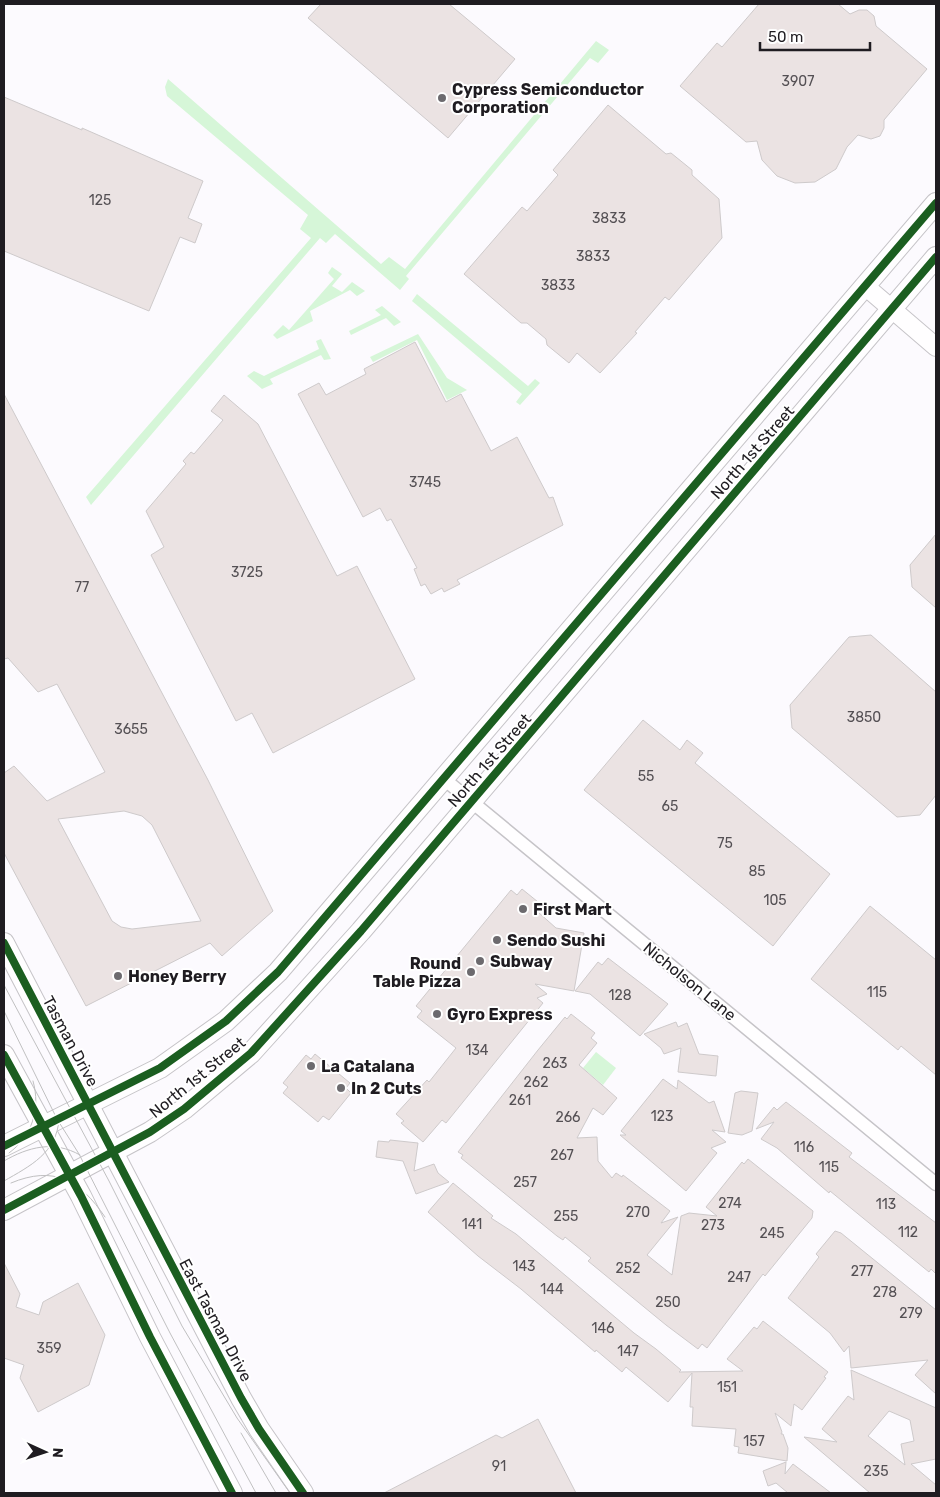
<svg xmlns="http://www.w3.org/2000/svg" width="940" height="1497" font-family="Rubik,sans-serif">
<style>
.green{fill:#d6f6d8}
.building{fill:#ebe3e3;stroke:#cecacb;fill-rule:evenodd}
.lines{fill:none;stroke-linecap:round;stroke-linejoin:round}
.street-casing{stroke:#c6c4c8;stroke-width:15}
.secondary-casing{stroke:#c6c4c8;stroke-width:20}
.primary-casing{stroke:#c6c4c8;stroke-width:22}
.street{stroke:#fffeff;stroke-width:12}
.secondary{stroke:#fffeff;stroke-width:18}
.primary{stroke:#fffeff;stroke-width:20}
.tram{stroke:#c0c0c1;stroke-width:1}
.cycleway-casing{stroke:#fff;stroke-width:11}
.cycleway{stroke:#1b5e20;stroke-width:8}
.poi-dot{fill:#6c6a6e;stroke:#fff;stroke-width:2}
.labels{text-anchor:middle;stroke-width:4;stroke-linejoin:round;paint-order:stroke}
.number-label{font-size:14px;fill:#545054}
.poi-label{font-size:16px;font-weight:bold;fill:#1f1c21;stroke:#fff;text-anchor:start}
.street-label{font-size:16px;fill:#1f1c21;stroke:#fff}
</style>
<rect width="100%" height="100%" fill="#fcfafe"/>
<!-- green -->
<g class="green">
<path d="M596 41 609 50 598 63 590 58 406 276 409 279 400 290 335 234 326 243 320 238 91 505 86 497 311 238 300 229 308 215 167 96 165 87 168 79 381 264 389 257 405 269Z"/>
<path d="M332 267 342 274 332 286 342 292 352 282 365 291 357 296 350 290 310 311 313 321 277 339 273 335 283 325 289 330 334 279 328 273Z"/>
<path d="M417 294 528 386 535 379 540 383 520 405 516 402 522 394 412 301Z"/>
<path d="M382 306 401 322 394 326 386 318 351 335 349 331 381 315 375 310Z"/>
<path d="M418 334 447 378 467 390 447 400 417 340 373 362 370 357Z"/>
<path d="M321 339 331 359 324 360 321 355 270 379 273 384 262 389 247 376 254 371 264 376 319 349 316 341Z"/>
<path d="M596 1052 616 1068 603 1085 583 1068Z"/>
</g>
<!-- building -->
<g class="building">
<path d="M321 4H449L515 59 448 138 308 18Z"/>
<path d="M759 4H838L850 14 859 10H867L874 16 876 26 927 69 884 120V128L880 136 871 139 858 135 847 147 836 169 815 182 795 183 777 176 762 160 757 141 746 142 680 86 717 43 722 47Z"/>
<path d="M4 97 82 130V128L203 181 188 218 202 224 195 243 180 237 149 311 4 251Z"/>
<path d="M608 105 666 154 671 153 692 170V175L719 199 722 238 669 300 665 297 635 332 637 333 600 373 577 353 569 363 547 345 546 339 527 323H521L464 274 522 207 527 211 558 175 553 170Z"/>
<path d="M415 342 446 402 461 394 491 451 517 437 549 498 553 497 563 525 457 580 460 584 444 592 442 588 431 594 425 584 421 586 414 569 417 568 391 519 387 521 380 508 363 517 298 394 319 383 326 395 366 374 364 369Z"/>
<path d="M4 394 208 780 273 911 222 956 210 943 86 1006 4 853V773L14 766 47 801 105 772 57 684 38 692 8 658 4 659ZM124 811 142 816 152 825 201 921 132 929 121 927 112 921 58 819Z"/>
<path d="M224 395 258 424 337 576 357 566 415 679 273 753 252 713 236 721 151 555 164 547 146 511 186 464 183 461 191 452 194 454 223 420 211 411Z"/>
<path d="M936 534V608L912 587 910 565Z"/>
<path d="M871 635 936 692V795L920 815 897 817 792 728 790 705 849 637Z"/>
<path d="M643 720 680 750 687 740 703 753 695 763 830 874 773 946 584 790Z"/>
<path d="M522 889 543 906 538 912 556 928 584 933 574 991 535 984 547 994 537 998 543 1003 539 1008 446 1123 442 1120 423 1142 401 1123 404 1121 396 1114 427 1080 429 1082 456 1048 417 1017 422 1011 416 1006 511 890 517 895Z"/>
<path d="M870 906 936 960V1075L901 1046 898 1050 811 979Z"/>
<path d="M608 958 668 1004 640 1036 590 994 575 991 598 962 602 965Z"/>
<path d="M571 1014 595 1033 591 1038 597 1043 579 1065 617 1098 603 1115 593 1108 577 1138 597 1137 598 1161 612 1178 616 1173 622 1177 623 1175 670 1211 661 1223 678 1217 647 1255 672 1275 681 1216 689 1213 717 1216 706 1207 742 1162 744 1164 748 1159 813 1211 812 1218 765 1276 763 1274 707 1348 702 1344 698 1349 666 1325 588 1261 591 1258 565 1237 563 1240 557 1236 461 1158 463 1155 458 1152 538 1050 565 1017 567 1019Z"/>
<path d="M676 1022 678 1027 687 1023 699 1054 718 1056 716 1076 678 1072 681 1048 664 1054 661 1048 644 1034Z"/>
<path d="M315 1054 350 1083 346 1088 351 1093 329 1120 323 1116 318 1122 283 1093 288 1087 283 1083 306 1055 311 1059Z"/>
<path d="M663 1079 677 1089 678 1080 709 1103 714 1101 725 1132 712 1130 726 1142 711 1148 717 1153 686 1191 620 1135H626L621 1131Z"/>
<path d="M741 1091 758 1093 752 1131 742 1135 728 1133 735 1093Z"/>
<path d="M786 1102 852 1153 849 1157 936 1223V1274L931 1269 929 1272 830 1191 829 1193 777 1148 761 1139 774 1122 756 1129 774 1107 777 1110Z"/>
<path d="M390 1140 418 1143 414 1171 434 1164 438 1173 449 1182 416 1194 403 1161 376 1157 378 1141 389 1142Z"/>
<path d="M453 1183 493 1216 491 1218 516 1234 634 1333 656 1349 681 1370 679 1372 743 1371 727 1359 754 1327 757 1329 763 1321 828 1372 824 1377 826 1378 802 1410 794 1404 791 1426 775 1413 782 1432 781 1434H783L788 1448 787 1461 738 1453 739 1447 734 1446 736 1429 692 1426 693 1407H690L692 1373 668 1402 626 1367 622 1372 596 1350 595 1352 521 1289 478 1256 428 1212Z"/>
<path d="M835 1231 841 1233 936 1310V1394L915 1375 928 1360 851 1368 849 1346 844 1352 830 1333 788 1298 819 1257 816 1254Z"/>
<path d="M4 1263 20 1294 16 1307 39 1315 43 1302 78 1283 105 1335 89 1385 38 1412 20 1378 24 1365 4 1358Z"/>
<path d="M851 1370 936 1408V1459L911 1464 936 1485V1493H870L804 1437 837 1442 822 1429 848 1396 854 1400ZM889 1411 910 1420 914 1441 901 1444 905 1465 868 1436Z"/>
<path d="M538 1419 576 1493H384L496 1435 502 1438Z"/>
<path d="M786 1462 785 1474 793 1464 831 1493H788L776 1483 768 1486 763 1471Z"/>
</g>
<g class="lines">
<!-- street casing -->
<g class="street-casing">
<path id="street" d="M444 779 936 1184"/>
</g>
<!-- secondary casing -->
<g class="secondary-casing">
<path id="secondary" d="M865 286 936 347"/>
</g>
<!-- primary casing -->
<g class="primary-casing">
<g id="primary">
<path d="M4 943 241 1398 259 1429 303 1493"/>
<path d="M4 1055 81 1196 150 1337 232 1493"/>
<path d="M4 1146 160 1068 226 1021 278 972 936 203"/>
<path d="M4 1210 150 1132 184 1109 251 1053 361 931 936 257"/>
</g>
</g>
<!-- street -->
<use href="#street" class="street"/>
<!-- secondary -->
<use href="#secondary" class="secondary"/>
<!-- primary -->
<use href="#primary" class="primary"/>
<!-- tram -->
<g class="tram">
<path d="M4 985 109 1181 182 1326 237 1418 290 1493"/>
<path d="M4 1011 57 1119 79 1154 170 1333 256 1493"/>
<path d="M9 1153C32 1136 41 1109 33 1081"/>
<path d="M4 1161C28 1147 54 1140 80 1155"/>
<path d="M4 1181C30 1166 57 1153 59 1119"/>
<path d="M11 1183C54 1165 80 1180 105 1217"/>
<path d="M241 1433 276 1493"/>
</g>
<!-- cycleway casing -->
<g class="cycleway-casing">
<g id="cycleway">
<path d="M4 943 241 1398 259 1429 303 1493"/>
<path d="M4 1055 81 1196 150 1337 232 1493"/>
<path d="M4 1146 160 1068 226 1021 278 972 936 203"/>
<path d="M4 1210 150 1132 184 1109 251 1053 361 931 936 257"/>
</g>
</g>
<!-- cycleway -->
<use href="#cycleway" class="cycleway"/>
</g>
<!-- markers -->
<g class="poi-dot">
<circle cx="442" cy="98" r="5"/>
<circle cx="523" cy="909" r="5"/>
<circle cx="497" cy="940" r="5"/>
<circle cx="480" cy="961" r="5"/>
<circle cx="471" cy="972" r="5"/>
<circle cx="118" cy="976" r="5"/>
<circle cx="437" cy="1014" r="5"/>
<circle cx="311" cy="1066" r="5"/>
<circle cx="341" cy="1088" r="5"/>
</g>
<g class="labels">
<!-- number labels -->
<g class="number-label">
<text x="798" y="86">3907</text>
<text x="100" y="205">125</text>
<text x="609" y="223">3833</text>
<text x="593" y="261">3833</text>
<text x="558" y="290">3833</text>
<text x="425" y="487">3745</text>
<text x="247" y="577">3725</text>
<text x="82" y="592">77</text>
<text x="864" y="722">3850</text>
<text x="131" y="734">3655</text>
<text x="646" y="781">55</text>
<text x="670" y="811">65</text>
<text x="725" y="848">75</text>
<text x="757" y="876">85</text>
<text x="775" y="905">105</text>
<text x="877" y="997">115</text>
<text x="620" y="1000">128</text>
<text x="477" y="1055">134</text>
<text x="555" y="1068">263</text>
<text x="536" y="1087">262</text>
<text x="520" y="1105">261</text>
<text x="662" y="1121">123</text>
<text x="568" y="1122">266</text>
<text x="804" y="1152">116</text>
<text x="562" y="1160">267</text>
<text x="829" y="1172">115</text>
<text x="525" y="1187">257</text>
<text x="730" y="1208">274</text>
<text x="886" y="1209">113</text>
<text x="638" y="1217">270</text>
<text x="566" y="1221">255</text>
<text x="472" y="1229">141</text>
<text x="713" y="1230">273</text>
<text x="908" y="1237">112</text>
<text x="772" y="1238">245</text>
<text x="524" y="1271">143</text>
<text x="628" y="1273">252</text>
<text x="862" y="1276">277</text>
<text x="739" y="1282">247</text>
<text x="552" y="1294">144</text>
<text x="885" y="1297">278</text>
<text x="668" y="1307">250</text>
<text x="911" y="1318">279</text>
<text x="603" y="1333">146</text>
<text x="49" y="1353">359</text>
<text x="628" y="1356">147</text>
<text x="727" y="1392">151</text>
<text x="754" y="1446">157</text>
<text x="499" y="1471">91</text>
<text x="876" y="1476">235</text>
</g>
<!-- poi labels -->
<g class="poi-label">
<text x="452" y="95">Cypress Semiconductor<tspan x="452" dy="18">Corporation</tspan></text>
<text x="533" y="915">First Mart</text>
<text x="507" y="946">Sendo Sushi</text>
<text x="490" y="967">Subway</text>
<text x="461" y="969" text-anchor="end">Round<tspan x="461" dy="18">Table Pizza</tspan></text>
<text x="128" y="982">Honey Berry</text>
<text x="447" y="1020">Gyro Express</text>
<text x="321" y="1072">La Catalana</text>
<text x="351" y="1094">In 2 Cuts</text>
</g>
<!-- street labels -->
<g class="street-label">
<text transform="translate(752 452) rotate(-49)" y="6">North 1st Street</text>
<text transform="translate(489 760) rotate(-49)" y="6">North 1st Street</text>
<text transform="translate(690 981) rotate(39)" y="6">Nicholson Lane</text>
<text transform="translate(71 1041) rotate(62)" y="6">Tasman Drive</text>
<text transform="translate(197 1077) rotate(-39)" y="6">North 1st Street</text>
<text transform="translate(216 1320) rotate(62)" y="6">East Tasman Drive</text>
</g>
</g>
<!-- border -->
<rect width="940" height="1497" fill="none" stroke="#1f1c21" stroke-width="10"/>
<!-- north arrow -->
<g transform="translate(45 1452) rotate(93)" stroke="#ffffff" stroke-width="4" paint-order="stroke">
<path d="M0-4L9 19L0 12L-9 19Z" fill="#1f1c21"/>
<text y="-8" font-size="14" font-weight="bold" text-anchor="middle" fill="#1f1c21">N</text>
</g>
<!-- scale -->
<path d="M760 42v8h110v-8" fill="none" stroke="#1f1c21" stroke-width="2.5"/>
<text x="768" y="42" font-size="15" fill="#1f1c21" stroke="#ffffff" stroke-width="4" paint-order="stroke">50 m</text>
</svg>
